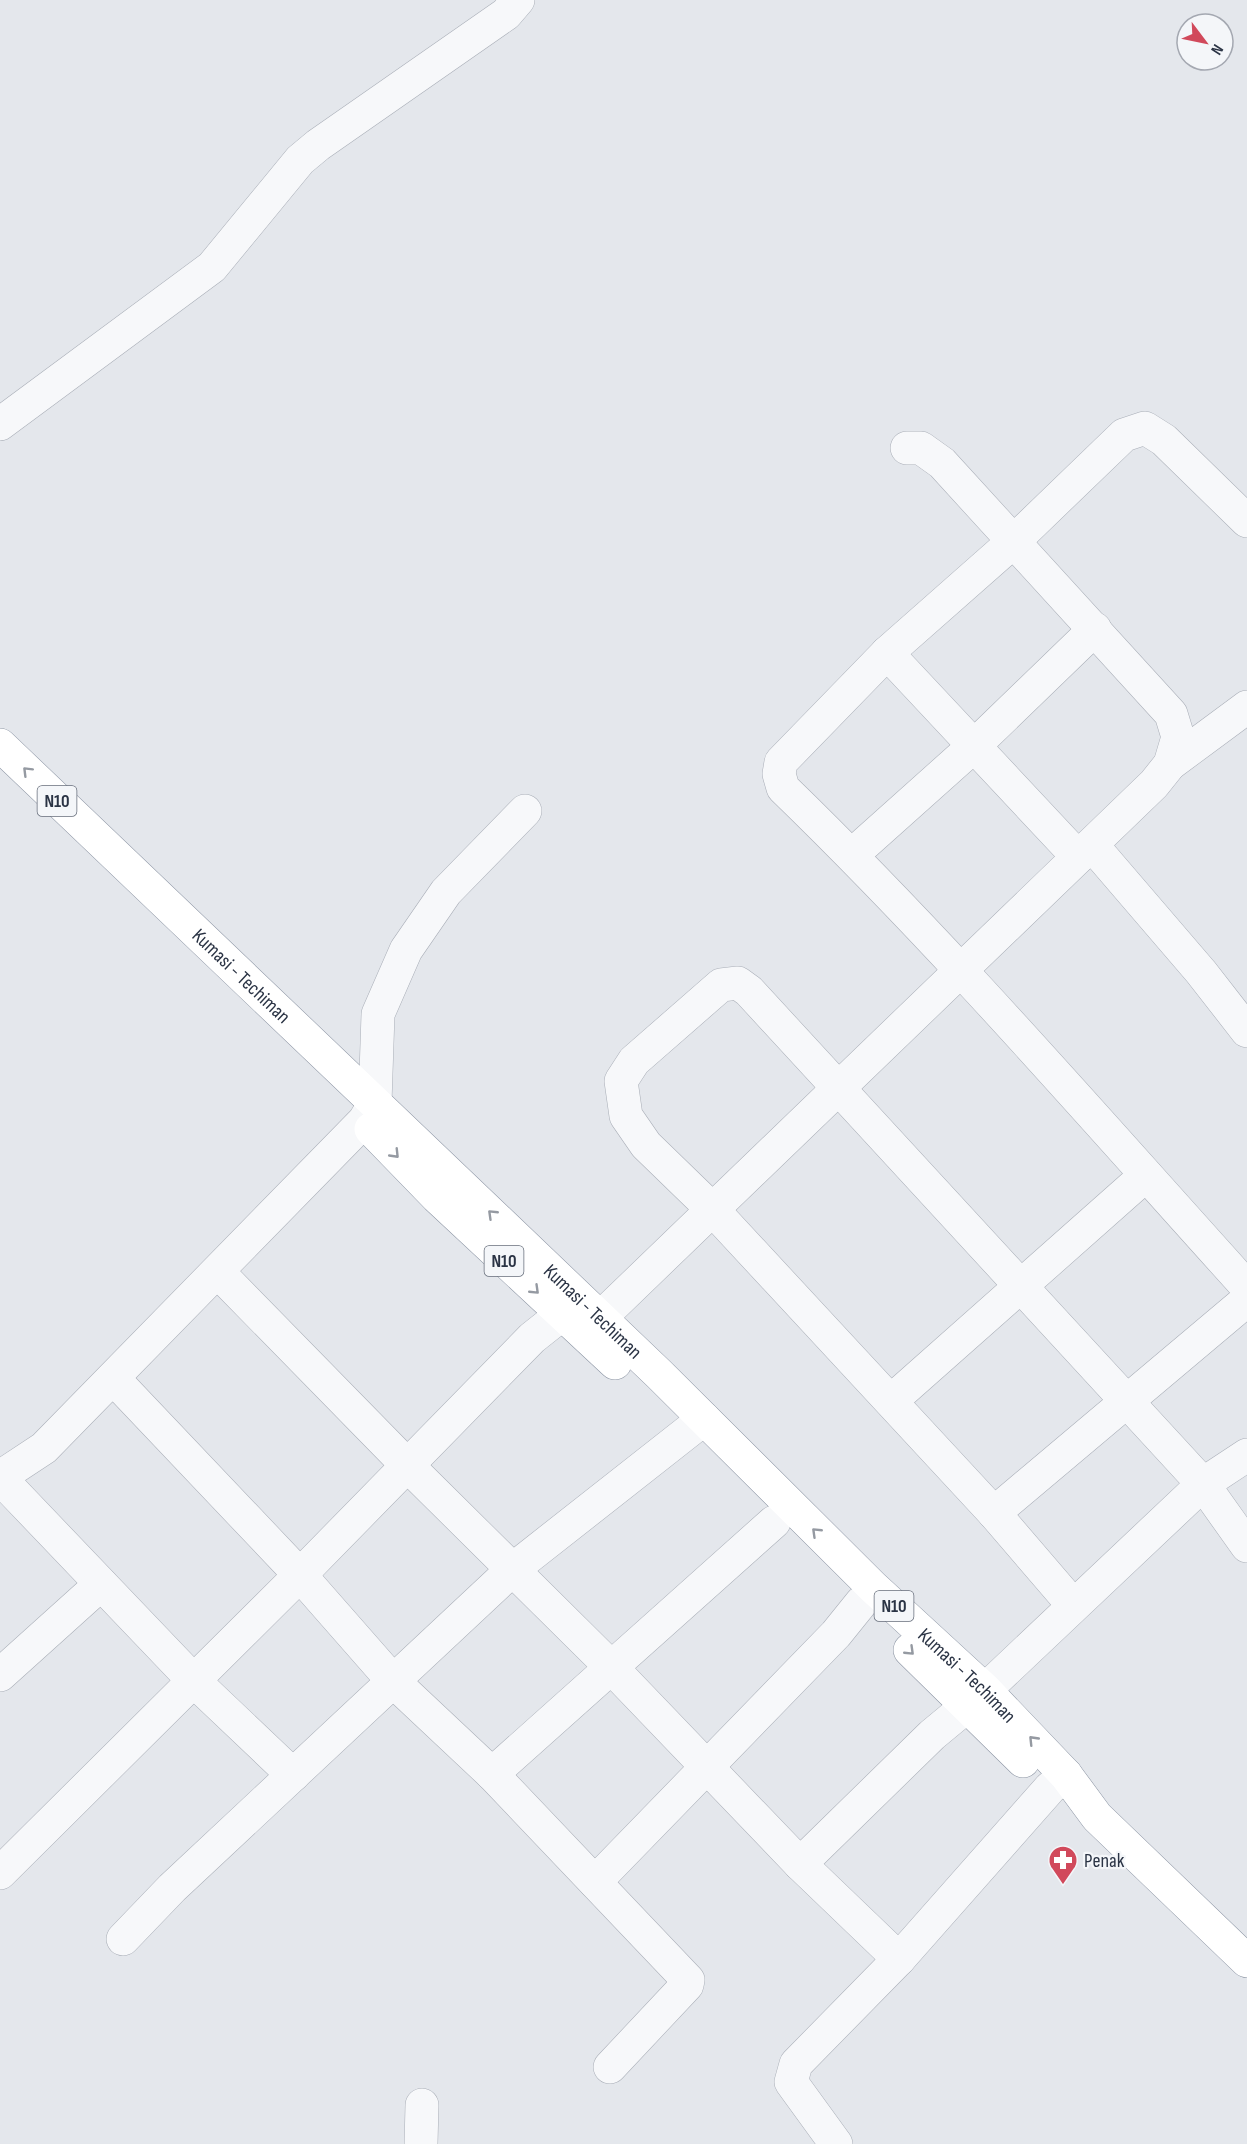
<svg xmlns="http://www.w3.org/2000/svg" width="1247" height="2144" font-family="'Sofia Sans Condensed',sans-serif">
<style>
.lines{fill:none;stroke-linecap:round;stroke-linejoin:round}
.street-casing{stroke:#a9aeb7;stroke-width:34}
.highway-casing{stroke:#8b94a3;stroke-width:34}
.street{stroke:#f7f8fa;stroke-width:33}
.highway{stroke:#fff;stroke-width:33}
.oneway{stroke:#959aa2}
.labels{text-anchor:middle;stroke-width:4.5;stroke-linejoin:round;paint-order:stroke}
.shield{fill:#f4f6f9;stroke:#676e7b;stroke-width:1.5}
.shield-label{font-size:18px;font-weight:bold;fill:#2b3445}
.street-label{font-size:20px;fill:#2b3445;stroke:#f4f6f9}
.poi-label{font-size:20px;fill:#2b3445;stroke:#f4f6f9;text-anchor:start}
</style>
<rect width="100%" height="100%" fill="#e4e7ec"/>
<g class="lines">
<!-- street casing -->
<g class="street-casing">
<g id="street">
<path d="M0 424 212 267 300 160 318 145 506 14 518 0"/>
<path d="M1247 521 1164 440 1145 428 1124 435 1014 541 887 653 781 762 779 774 783 788C946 946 1095 1119 1247 1287"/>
<path d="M887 653 1078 857"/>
<path d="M1170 764 1247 707"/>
<path d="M1092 845 1201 972 1247 1031"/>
<path d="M852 855 975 745 1095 629"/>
<path d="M218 1272 407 1465 611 1667 800 1864 899 1959"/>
<path d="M599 1319 1154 784 1170 764 1178 737 1171 714 942 463 921 448H907"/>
<path d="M113 1378 300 1575 393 1681 492 1774 688 1980 687 1985 610 2067"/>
<path d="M891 1401 1146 1175"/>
<path d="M0 1477 44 1448 364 1121 375 1103 378 1014 406 950 446 892 525 811"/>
<path d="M0 1478 194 1681 293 1775"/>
<path d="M994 1513 1247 1300"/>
<path d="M1073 1605 994 1513 713 1210 646 1145 626 1116 621 1081 634 1061 721 985 738 983 749 991 1203 1484 1247 1546"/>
<path d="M0 1675 101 1584"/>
<path d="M985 1690 1203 1484 1247 1455"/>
<path d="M492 1774 774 1522"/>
<path d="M800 1864 932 1735 967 1706"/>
<path d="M0 1873 300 1575 532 1338 561 1315"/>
<path d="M595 1882 836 1634 861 1603"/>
<path d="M123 1939 172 1888 512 1570 704 1419"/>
<path d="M421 2144 422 2105"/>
<path d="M836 2144 791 2082 796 2064 899 1959 1050 1788 1066 1775"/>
</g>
</g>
<!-- highway casing -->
<g class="highway-casing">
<g id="highway">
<path id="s1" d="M0 745 659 1374 873 1587 985 1690 1066 1775 1097 1817 1247 1961"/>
<path d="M371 1129 437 1197 615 1363"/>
<path d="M910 1650 1023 1761"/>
</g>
</g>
<!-- street -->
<use href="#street" class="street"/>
<!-- highway -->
<use href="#highway" class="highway"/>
</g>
<!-- one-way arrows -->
<defs><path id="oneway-chevron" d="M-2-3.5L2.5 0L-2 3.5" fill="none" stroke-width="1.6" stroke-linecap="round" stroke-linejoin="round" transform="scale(1.5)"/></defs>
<g class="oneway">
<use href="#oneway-chevron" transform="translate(27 771) rotate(-135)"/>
<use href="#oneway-chevron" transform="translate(395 1154) rotate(46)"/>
<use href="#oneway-chevron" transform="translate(492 1214) rotate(-136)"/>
<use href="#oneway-chevron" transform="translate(535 1290) rotate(44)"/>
<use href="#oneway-chevron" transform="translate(816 1532) rotate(-136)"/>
<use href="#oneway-chevron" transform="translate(910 1651) rotate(44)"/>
<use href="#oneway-chevron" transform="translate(1033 1740) rotate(-134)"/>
</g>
<!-- icons -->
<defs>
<g id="pharmacy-pin" transform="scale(1.5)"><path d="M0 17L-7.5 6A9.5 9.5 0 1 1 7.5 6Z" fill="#d1495b" stroke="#f4f6f9"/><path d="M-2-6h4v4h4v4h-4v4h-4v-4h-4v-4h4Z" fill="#fff"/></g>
</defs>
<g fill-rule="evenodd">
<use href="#pharmacy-pin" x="1063" y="1860"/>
</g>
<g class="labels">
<!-- shield labels -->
<g class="shield">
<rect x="37.5" y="786" width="39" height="30" rx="4.5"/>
<rect x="484.5" y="1246" width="39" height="30" rx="4.5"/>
<rect x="874.5" y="1591" width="39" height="30" rx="4.5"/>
</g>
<g class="shield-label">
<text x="57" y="807">N10</text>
<text x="504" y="1267">N10</text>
<text x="894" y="1612">N10</text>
</g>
<!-- street labels -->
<g class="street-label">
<text dy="7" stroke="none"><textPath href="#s1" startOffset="334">Kumasi - Techiman</textPath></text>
<text dy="7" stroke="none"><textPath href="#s1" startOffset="820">Kumasi - Techiman</textPath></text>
<text dy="7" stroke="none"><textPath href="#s1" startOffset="1342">Kumasi - Techiman</textPath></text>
</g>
<!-- poi labels -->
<g class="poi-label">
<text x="1084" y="1867">Penak</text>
</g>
</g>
<!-- north arrow -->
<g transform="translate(1205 42) rotate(122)"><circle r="28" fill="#f4f6f9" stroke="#a4a8b1" stroke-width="1.5"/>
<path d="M0-4.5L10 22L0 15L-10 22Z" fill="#d1495b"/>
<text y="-9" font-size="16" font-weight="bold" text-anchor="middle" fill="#2b3445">N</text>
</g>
</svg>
